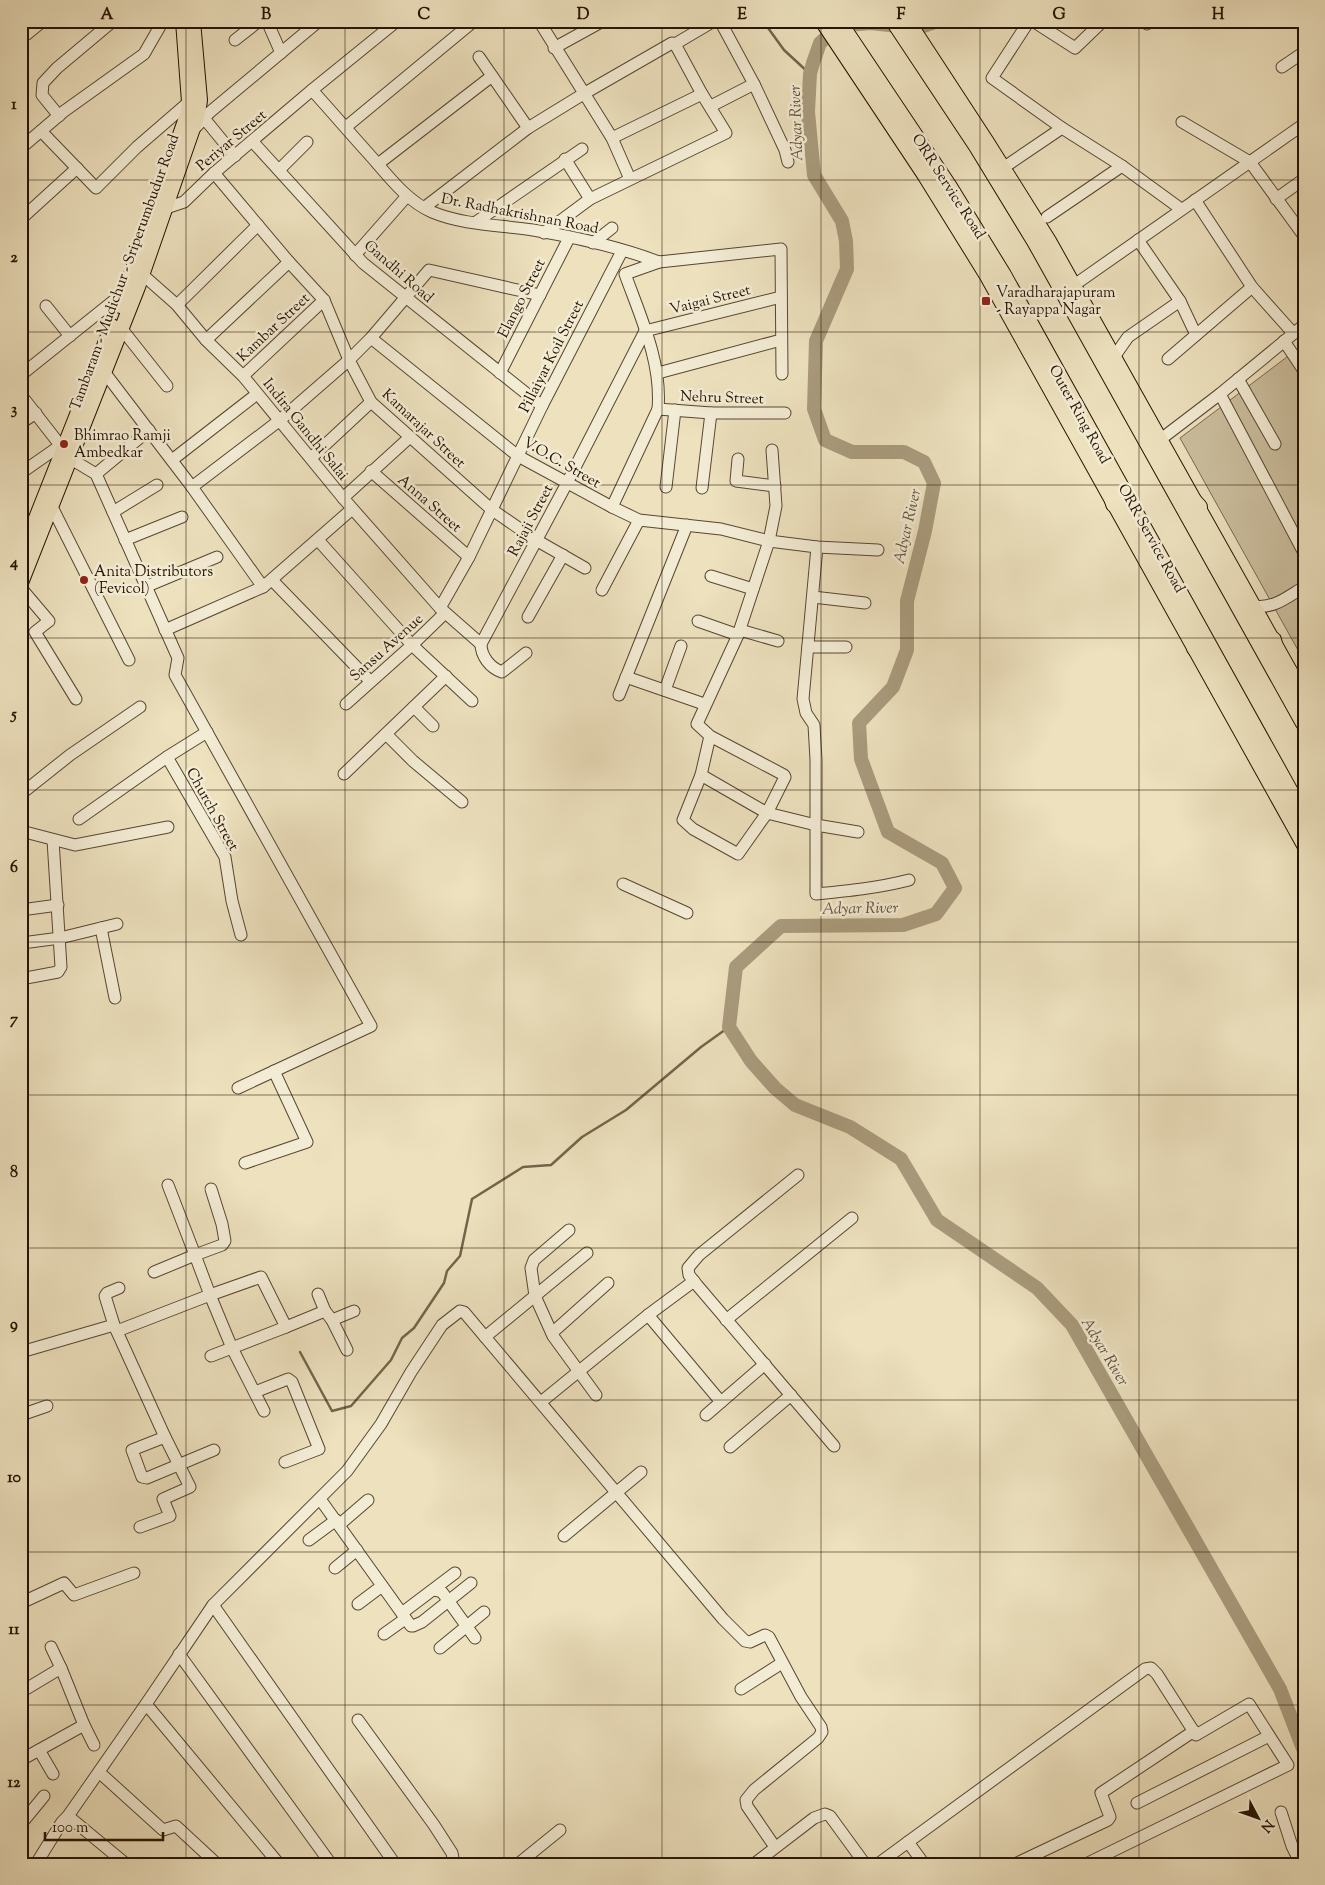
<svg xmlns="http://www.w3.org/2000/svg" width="1325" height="1885" font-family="'Sorts Mill Goudy',serif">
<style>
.green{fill:#cbbe9e;stroke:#78684f}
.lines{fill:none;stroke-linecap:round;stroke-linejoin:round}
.stream{stroke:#75644b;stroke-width:2.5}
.river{stroke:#a99b7d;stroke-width:14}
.minor-casing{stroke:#584630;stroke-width:13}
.major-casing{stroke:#261200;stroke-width:16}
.highway-casing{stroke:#261200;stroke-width:18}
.minor{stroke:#f3ecd5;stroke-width:11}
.major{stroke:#ede1be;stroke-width:14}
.highway{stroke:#ede1be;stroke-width:16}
.grid{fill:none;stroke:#261200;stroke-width:1;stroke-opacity:0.55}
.poi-dot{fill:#8f2418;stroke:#f3ecd5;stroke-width:2}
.labels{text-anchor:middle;stroke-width:5;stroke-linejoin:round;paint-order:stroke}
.street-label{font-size:15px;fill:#261200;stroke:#f3ecd5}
.poi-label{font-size:15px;fill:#261200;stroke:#f3ecd5;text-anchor:start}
.water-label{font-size:16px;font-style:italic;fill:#615038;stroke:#f3ecd5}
.neatline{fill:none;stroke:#261200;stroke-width:2}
.grid-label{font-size:16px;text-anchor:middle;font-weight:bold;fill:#261200}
</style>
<rect width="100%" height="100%" fill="#ede1be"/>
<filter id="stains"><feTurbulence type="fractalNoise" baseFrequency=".004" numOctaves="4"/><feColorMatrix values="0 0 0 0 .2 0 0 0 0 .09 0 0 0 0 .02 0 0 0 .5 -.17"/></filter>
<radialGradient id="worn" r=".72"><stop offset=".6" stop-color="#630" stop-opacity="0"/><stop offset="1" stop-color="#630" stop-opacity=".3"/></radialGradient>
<!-- green -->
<path class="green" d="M1304 344V661L1180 438Z"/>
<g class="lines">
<!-- stream -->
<g class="stream">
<path d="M763 21 784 50 810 74"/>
<path d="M300 1352 332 1411 351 1406 391 1360 402 1338 414 1328 444 1283 447 1271 460 1256 472 1199 523 1167 551 1165 582 1137 626 1110 701 1047 729 1027"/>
</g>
<!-- river -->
<path class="river" d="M938 21 921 27H907L871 23 847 25 837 28 820 43 813 63 810 74 808 112 814 175 842 221 846 241 847 269 816 341 814 409 825 440 852 452H904L924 462 934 483 925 531 907 601V650L893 687 859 723 861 759 888 832 942 863 955 888 936 914 903 925 781 926 736 967 729 1027 751 1061 775 1088 795 1105 850 1127 901 1159 937 1220 1037 1288 1072 1325 1280 1689 1304 1751"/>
<!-- minor casing -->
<g class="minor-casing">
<g id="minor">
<path d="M267 21 281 53"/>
<path d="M539 21 612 138 630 179"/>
<path d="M720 21 754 84 785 150 788 162"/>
<path d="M1029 21 992 78 1062 128"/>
<path d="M1033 21 1075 48 1103 21"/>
<path d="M1144 21 1147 24"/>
<path d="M21 30 25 35 27 34 43 21"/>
<path d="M235 40 259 21"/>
<path d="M675 44 714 21"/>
<path d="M554 48 603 21"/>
<path d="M479 57 528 128"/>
<path d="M1282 67 1304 52"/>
<path d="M312 90C331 111 349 132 368 153 387 174 405 200 432 212 463 225 500 225 533 230 575 237 619 247 659 262"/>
<path d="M711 106 754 84"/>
<path d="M59 116 42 95 43 83 57 68 113 21"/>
<path d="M203 117 235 156"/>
<path d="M1182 122 1250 162 1304 236"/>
<path d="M346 127 474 21"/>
<path d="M195 128 210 112 319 21"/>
<path d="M41 131 96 188 137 147 189 102"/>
<path d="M612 138 702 94"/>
<path d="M253 142 363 263 542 406"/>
<path d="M21 148 63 112 144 54 163 21"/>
<path d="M565 159 590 199"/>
<path d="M378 164 492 76"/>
<path d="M1003 168 1062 128 1122 166 1181 209"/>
<path d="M279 170 307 142"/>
<path d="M214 173 289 262 324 300 349 360 371 402 491 509 536 540 585 568"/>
<path d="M1276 199 1304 179"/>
<path d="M1195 200 1252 287 1293 333"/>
<path d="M425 207 528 128 585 93 672 43 675 44 702 94 726 133 590 199 544 233"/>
<path d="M166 208 184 202 214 173 312 90 397 21"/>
<path d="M1047 217 1122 166"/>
<path d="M21 219 77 168"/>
<path d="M476 222 582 149"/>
<path d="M1138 240 1180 301 1196 335"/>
<path d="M593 243 612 228"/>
<path d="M355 255 407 196"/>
<path d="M143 275 177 305 206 340 243 376 343 498 440 608 481 644"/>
<path d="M1080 281 1304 124"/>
<path d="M177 305 258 225"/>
<path d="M46 306 70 336"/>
<path d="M121 328 167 386"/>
<path d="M371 338 518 456 612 507 639 520 721 529 769 541 817 547 878 550"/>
<path d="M206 340 289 262"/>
<path d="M1284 341 1304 371"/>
<path d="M1114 357 1128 337 1180 301"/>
<path d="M1168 359 1252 287"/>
<path d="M105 373 192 487 263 587"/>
<path d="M500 373 569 238"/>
<path d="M658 373 781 340"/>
<path d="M21 375 127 290"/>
<path d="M243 376 324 300"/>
<path d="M1238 379 1275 444"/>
<path d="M1220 394 1304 553"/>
<path d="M21 395 64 450"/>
<path d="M658 409 711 413H785"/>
<path d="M21 423 36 413"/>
<path d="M1161 439 1220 394 1304 325"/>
<path d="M311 458 371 402"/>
<path d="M71 459 96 474 178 658 175 675 371 1026 238 1088"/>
<path d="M738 459 736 481 775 486"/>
<path d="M172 460 257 394"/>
<path d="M371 471 469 557"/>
<path d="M21 473 61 445"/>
<path d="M96 474 149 430"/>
<path d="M192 487 280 420 349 360 371 338 429 270 540 295"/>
<path d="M666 487 675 410"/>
<path d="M702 488 711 413"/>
<path d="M343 498 410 437"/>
<path d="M52 507 129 660"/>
<path d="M612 507 658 409C662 363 641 318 625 274L659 262 781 249 782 374"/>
<path d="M113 512 157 485"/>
<path d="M125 540 182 517"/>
<path d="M318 540 412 645 472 701"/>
<path d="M817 547 803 699 806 713 814 725 816 760V894C847 891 878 888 909 880"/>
<path d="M711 576 753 589"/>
<path d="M272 580 370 681"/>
<path d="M145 587 217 557"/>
<path d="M21 588 49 621 35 632 76 699"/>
<path d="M602 590 639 520"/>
<path d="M813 597 865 603"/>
<path d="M1254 606C1274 609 1287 597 1304 587"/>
<path d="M440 608 469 557 542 406 622 251"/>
<path d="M528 617 563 555"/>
<path d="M698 621 738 635"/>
<path d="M165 630 263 587 352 509"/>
<path d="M740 630 778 641"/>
<path d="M808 647H846"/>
<path d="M526 653 502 672C490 668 481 656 481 644L567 483 645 331 781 297"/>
<path d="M626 677 704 704"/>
<path d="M665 690 681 646"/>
<path d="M619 695 687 525"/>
<path d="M346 704 412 645 445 613"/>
<path d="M414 707 433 726"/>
<path d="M386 734 413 761 462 802"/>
<path d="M710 736 701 775 683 820 693 829 738 854 767 813 785 777 784 775 710 736 697 724 738 635 769 541 776 506 772 450"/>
<path d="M167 757 225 857 232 901 241 935"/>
<path d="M344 774 446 676"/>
<path d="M701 775 767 813 816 825 858 832"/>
<path d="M21 794 70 755 140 707"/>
<path d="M79 819 167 757 207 732"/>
<path d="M21 831 75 845 168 827"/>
<path d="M623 884 687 913"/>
<path d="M21 910 58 905"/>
<path d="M101 928 115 998"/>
<path d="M22 943 60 938 117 924"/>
<path d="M26 978 58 972 61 967 53 840"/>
<path d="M245 1163 307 1142 274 1071"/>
<path d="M798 1175 699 1255 688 1268 689 1275 697 1285 834 1446"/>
<path d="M168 1185 195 1255 222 1245 225 1241 222 1224 211 1189"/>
<path d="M569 1230 534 1260 531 1268 535 1296 553 1336 596 1395"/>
<path d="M154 1272 195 1255 210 1295 261 1277 286 1327 325 1311 332 1320 347 1350"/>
<path d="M119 1288 107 1293 105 1296 114 1325 165 1437 132 1450 142 1477 147 1478 214 1450"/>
<path d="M318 1294 325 1311"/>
<path d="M648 1315 721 1402"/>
<path d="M332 1320 354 1311"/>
<path d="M726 1320 852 1218"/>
<path d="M117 1331 210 1295 232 1348 264 1411"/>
<path d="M552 1333 608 1283"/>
<path d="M485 1337 587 1253"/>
<path d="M21 1352 114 1325"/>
<path d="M211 1356 286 1327"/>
<path d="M255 1392 288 1379 292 1382 319 1449 285 1462"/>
<path d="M541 1402 648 1315 694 1281"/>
<path d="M21 1415 47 1406"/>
<path d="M706 1415 765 1364"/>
<path d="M730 1447 791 1395"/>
<path d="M320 1499 411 1626H413L422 1622 471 1583"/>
<path d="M339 1525 368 1500"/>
<path d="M140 1527 170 1516 163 1499 190 1487 165 1437"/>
<path d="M564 1536 641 1472"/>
<path d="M309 1540 336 1520"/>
<path d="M335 1568 357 1550"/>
<path d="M434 1590 442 1592 475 1638"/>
<path d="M21 1603 64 1583 74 1595 134 1573"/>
<path d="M358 1604 382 1586"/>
<path d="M213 1605 347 1471 381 1424 411 1372 442 1325 460 1311 464 1312 723 1619 745 1641 750 1642 765 1635 769 1637 801 1697 821 1727 822 1732 818 1738 754 1790 746 1800 747 1806 775 1847"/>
<path d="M402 1613 455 1573"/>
<path d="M384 1634 405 1619"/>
<path d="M51 1647 61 1668"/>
<path d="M440 1648 484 1612"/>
<path d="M179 1654 331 1864"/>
<path d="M741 1689 782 1663"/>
<path d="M21 1692 61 1668 84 1725"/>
<path d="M146 1704 279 1864"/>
<path d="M358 1720 434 1825 452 1853 454 1864"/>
<path d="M39 1750 53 1774"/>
<path d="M21 1760 84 1725 94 1745"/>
<path d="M99 1772 163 1830 176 1826 217 1864"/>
<path d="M1137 1803 1269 1736"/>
<path d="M1281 1812 1292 1846 1301 1864"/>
<path d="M68 1816 146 1704 213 1605 395 1864"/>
<path d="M21 1824 44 1796"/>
<path d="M908 1842 1145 1669 1151 1668 1157 1674 1196 1735 1249 1704 1288 1765 1086 1864"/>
<path d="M36 1864 62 1822 68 1816 126 1864"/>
<path d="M518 1864 560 1830"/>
<path d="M754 1864 814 1818 825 1814 830 1816 865 1864"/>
<path d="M878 1864 908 1842 924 1864"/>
<path d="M1015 1864 1108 1820 1110 1817 1101 1793 1194 1731"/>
</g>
</g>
<!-- major casing -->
<g class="major-casing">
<g id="major">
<path d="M822 21 925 176 987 276 1304 845"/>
<path d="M908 21 987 142 1049 241 1304 696"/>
<path d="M120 306 188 112 189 102 183 21"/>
<path d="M21 556 112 326"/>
<path d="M21 583 138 287 198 114 200 100 193 21"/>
</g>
</g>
<!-- highway casing -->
<g class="highway-casing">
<g id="highway">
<path d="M838 21 949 187 1003 275 1304 817"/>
<path d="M894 21 977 146 1035 241 1304 723"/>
<path d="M1106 474 1114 504"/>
<path d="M1175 481 1199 507"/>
<path d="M1273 640 1280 667"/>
<path d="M1195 648 1215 667"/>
</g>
</g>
<!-- minor -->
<use href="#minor" class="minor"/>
<!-- major -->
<use href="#major" class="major"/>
<!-- highway -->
<use href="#highway" class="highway"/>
</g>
<!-- grid -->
<path class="grid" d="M186 21V1864M345 21V1864M504 21V1864M662 21V1864M821 21V1864M980 21V1864M1139 21V1864M21 180H1304M21 332H1304M21 485H1304M21 638H1304M21 790H1304M21 942H1304M21 1095H1304M21 1248H1304M21 1400H1304M21 1552H1304M21 1705H1304"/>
<!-- markers -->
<g class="poi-dot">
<rect x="981" y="296" width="10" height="10" rx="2.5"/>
<circle cx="64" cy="444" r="5"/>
<circle cx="84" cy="580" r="5"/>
</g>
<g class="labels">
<!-- street labels -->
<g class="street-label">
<text transform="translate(231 140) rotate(-40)" y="5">Periyar Street</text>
<text transform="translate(949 186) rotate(57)" y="5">ORR Service Road</text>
<text transform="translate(520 213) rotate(11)" y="5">Dr. Radhakrishnan Road</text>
<text transform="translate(399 271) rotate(41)" y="5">Gandhi Road</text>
<text transform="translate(124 272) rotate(-70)" y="5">Tambaram - Mudichur - Sriperumbudur Road</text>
<text transform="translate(521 298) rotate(-63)" y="5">Elango Street</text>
<text transform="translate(710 299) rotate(-14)" y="5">Vaigai Street</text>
<text transform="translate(273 327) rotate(-43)" y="5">Kambar Street</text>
<text transform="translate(551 356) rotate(-63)" y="5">Pillaiyar Koil Street</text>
<text transform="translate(722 397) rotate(2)" y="5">Nehru Street</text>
<text transform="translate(1080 414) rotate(61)" y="5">Outer Ring Road</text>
<text transform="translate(424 428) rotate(43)" y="5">Kamarajar Street</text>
<text transform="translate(306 429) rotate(51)" y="5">Indira Gandhi Salai</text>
<text transform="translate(562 462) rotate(30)" y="5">V.O.C. Street</text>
<text transform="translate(430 503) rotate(41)" y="5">Anna Street</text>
<text transform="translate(530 520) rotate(-62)" y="5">Rajaji Street</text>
<text transform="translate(1152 538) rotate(61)" y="5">ORR Service Road</text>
<text transform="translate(386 647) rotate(-42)" y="5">Sansu Avenue</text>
<text transform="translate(213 809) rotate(61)" y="5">Church Street</text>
</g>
<!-- poi labels -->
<g class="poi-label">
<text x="996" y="297">Varadharajapuram<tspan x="996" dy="17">- Rayappa Nagar</tspan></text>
<text x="74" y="440">Bhimrao Ramji<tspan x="74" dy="17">Ambedkar</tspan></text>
<text x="94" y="576">Anita Distributors<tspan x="94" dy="17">(Fevicol)</tspan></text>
</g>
<!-- water labels -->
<g class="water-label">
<text transform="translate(795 123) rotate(-92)" y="6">Adyar River</text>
<text transform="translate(906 526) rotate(-77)" y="6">Adyar River</text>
<text transform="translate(860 907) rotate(-1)" y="6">Adyar River</text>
<text transform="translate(1106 1351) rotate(59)" y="6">Adyar River</text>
</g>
</g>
<!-- margin -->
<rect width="1325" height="1885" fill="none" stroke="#ede1be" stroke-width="55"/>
<!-- north arrow -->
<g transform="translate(1258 1818) rotate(131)" stroke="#f3ecd5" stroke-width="4" paint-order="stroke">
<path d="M0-4L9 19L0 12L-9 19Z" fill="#261200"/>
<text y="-8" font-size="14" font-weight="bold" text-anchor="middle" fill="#261200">N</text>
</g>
<!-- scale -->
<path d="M45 1832v8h118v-8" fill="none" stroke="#261200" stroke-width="2.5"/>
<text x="52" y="1832" font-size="15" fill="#261200" stroke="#f3ecd5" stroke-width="4" paint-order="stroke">100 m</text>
<rect x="28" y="28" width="1270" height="1830" class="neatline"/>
<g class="grid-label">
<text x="107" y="19">A</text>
<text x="266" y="19">B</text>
<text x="424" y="19">C</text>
<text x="583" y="19">D</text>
<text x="742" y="19">E</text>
<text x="901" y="19">F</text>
<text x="1059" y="19">G</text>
<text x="1218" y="19">H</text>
<text x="14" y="109">1</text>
<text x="14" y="262">2</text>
<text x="14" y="414">3</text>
<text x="14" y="567">4</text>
<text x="14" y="719">5</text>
<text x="14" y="872">6</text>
<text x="14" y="1024">7</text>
<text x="14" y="1177">8</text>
<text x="14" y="1329">9</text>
<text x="14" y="1482">10</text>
<text x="14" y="1634">11</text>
<text x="14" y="1787">12</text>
</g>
<rect width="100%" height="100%" filter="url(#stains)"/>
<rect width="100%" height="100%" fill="url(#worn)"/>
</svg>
